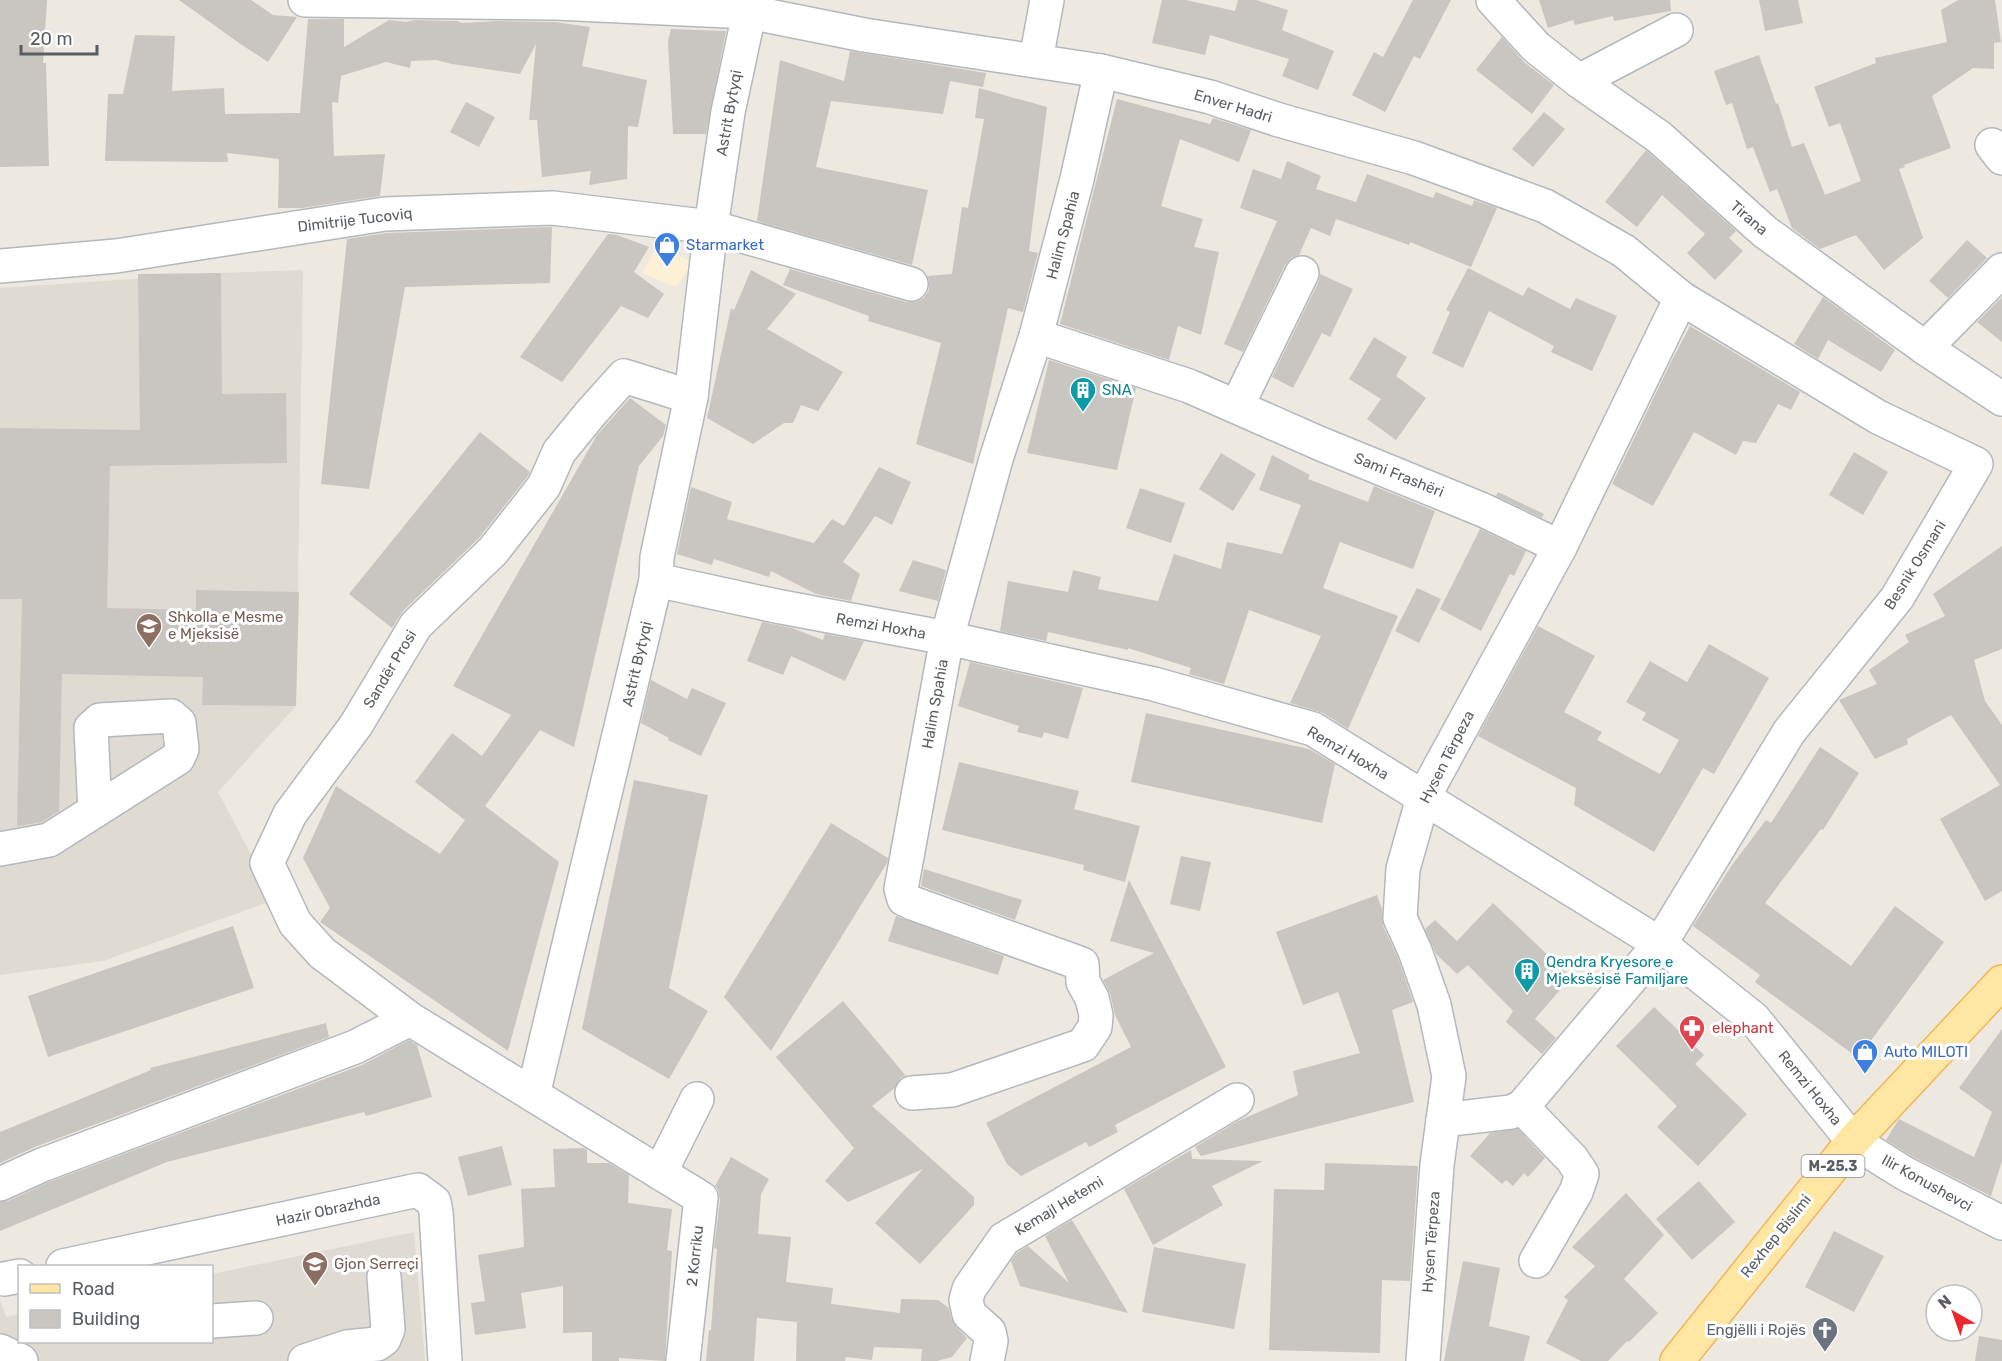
<svg xmlns="http://www.w3.org/2000/svg" width="2002" height="1361" font-family="Rubik,sans-serif">
<style>
.commercial{fill:#fef0d4}
.education{fill:#dfdad2}
.building{fill:#c9c5c0}
.lines{fill:none;stroke-linecap:round;stroke-linejoin:round}
.minor-casing{stroke:#b4b8bc;stroke-width:36}
.major-casing{stroke:#f3b553;stroke-width:36}
.minor{stroke:#fff;stroke-width:33}
.major{stroke:#ffe6a3;stroke-width:33}
.labels{text-anchor:middle;stroke-width:6;stroke-linejoin:round;paint-order:stroke}
.shield{fill:#fff;stroke:#8b8e91;stroke-width:1.5}
.shield-label{font-size:14px;font-weight:bold;fill:#595e62}
.street-label{font-size:15px;fill:#595e62;stroke:#fff}
.shop-label{font-size:15px;fill:#366cbe;stroke:#fff;text-anchor:start}
.culture-label{font-size:15px;fill:#0d838f;stroke:#fff;text-anchor:start}
.education-label{font-size:15px;fill:#785e54;stroke:#fff;text-anchor:start}
.health-label{font-size:15px;fill:#be3a42;stroke:#fff;text-anchor:start}
.worship-label{font-size:15px;fill:#5b616d;stroke:#fff;text-anchor:end}
</style>
<rect width="100%" height="100%" fill="#ede9e1"/>
<!-- commercial -->
<path class="commercial" d="M658 245 693 263 676 287 642 273Z"/>
<!-- education -->
<g class="education">
<path d="M303 270 296 706 218 792 275 900 103 961 0 975V288L221 273Z"/>
<path d="M414 1232 425 1361H0V1300L6 1317 19 1314 20 1342H212V1274Z"/>
</g>
<!-- building -->
<g class="building">
<path d="M0 0H47L43 63H46L49 166 0 167Z"/>
<path d="M179 0H251L273 15 297 17 268 62 239 43Z"/>
<path d="M1162 0H1186L1235 11 1238 0H1256L1288 10 1282 30 1334 51 1318 90 1282 76 1289 59 1210 35 1205 55 1152 43Z"/>
<path d="M1413 0H1451L1420 59 1414 56 1385 112 1352 95 1374 52 1383 57Z"/>
<path d="M1539 0H1670L1671 11 1614 21 1613 16 1575 25 1573 20 1548 28Z"/>
<path d="M1759 0H1798L1803 23 1765 31Z"/>
<path d="M1958 0H1995L2001 42 1994 43V69L1973 68 1932 96 1951 148 1904 165 1905 167 1899 169 1923 238 1884 270 1856 235 1820 249 1792 228 1777 189 1770 192 1753 147 1747 149 1732 103 1726 105 1714 71 1759 55 1776 104 1778 103 1792 147 1804 143 1825 195 1861 181 1840 123 1829 127 1814 87 1876 63 1875 58 1947 42 1941 10Z"/>
<path d="M308 19H344V47L389 20 406 22 415 20 457 21 462 23 498 21 555 22 590 27 582 66 647 80 638 127 628 126 627 179 589 185 591 171 542 177 537 120H529L536 44 520 74 452 64 436 60 411 61 410 68 386 62 341 76 338 103 332 102 334 156 385 154 380 196 302 208H278L279 159 227 153 228 162 105 161 108 94H123L135 35 175 36 172 91 224 88 225 114 300 113Z"/>
<path d="M671 29 726 31 706 134H673L668 41Z"/>
<path d="M1502 37 1524 62 1554 85 1532 114 1476 70Z"/>
<path d="M850 51 986 73 983 87 950 81 943 114 831 101 816 167 928 190 912 265 757 221 780 60 844 81Z"/>
<path d="M979 88 1047 107 1029 251 1038 253 1023 312 1008 308 973 464 916 444 941 343 868 321 869 316 783 285 790 269 906 302H915L924 298 929 290V280L927 276 952 274 962 207 968 208 984 119 975 118Z"/>
<path d="M1117 99 1210 124 1213 118 1251 130 1239 162 1180 139 1161 206 1203 219 1194 247 1219 252 1201 335 1178 326 1169 360 1060 324Z"/>
<path d="M466 102 495 117 479 147 450 132Z"/>
<path d="M1544 112 1565 129 1533 167 1512 149Z"/>
<path d="M1646 150 1736 231 1729 238 1743 251 1715 280 1687 253 1705 234 1662 195 1637 227 1605 202Z"/>
<path d="M1287 161 1321 176 1316 189 1356 202 1367 174 1433 198 1436 192 1472 206 1474 200 1497 208 1471 267 1410 242 1409 245 1336 219 1330 236 1311 228 1299 255 1291 258 1285 265 1243 352 1224 344 1277 221 1240 208 1253 169 1281 179Z"/>
<path d="M552 227 550 283 405 287 369 489 321 484 347 239 387 233Z"/>
<path d="M608 234 617 235 649 247 634 272 664 294 648 318 621 306 562 382 520 357Z"/>
<path d="M1967 240 1987 258 1948 298 1929 281Z"/>
<path d="M1468 268 1523 296 1528 287 1570 309 1576 298 1617 316 1592 371 1551 352 1554 346 1489 311 1463 368 1432 353 1450 312 1446 310Z"/>
<path d="M751 270 796 294 767 329 843 372 818 411 801 405 793 423H784L753 444 707 418 731 308 734 310Z"/>
<path d="M221 273 222 394 286 393 287 463 110 466 107 608 196 610V590L299 592 296 706 202 705 203 677 62 674 59 811 42 822 17 826 22 599H0V428L140 430 138 274Z"/>
<path d="M1320 274 1353 289 1330 337 1322 333 1293 388 1272 377 1319 281Z"/>
<path d="M1823 297 1895 350 1881 372 1828 340 1818 359 1794 344Z"/>
<path d="M2002 297V342L1977 322Z"/>
<path d="M1690 326 1800 392 1791 410 1778 404 1756 443 1743 441 1736 455 1694 432 1653 506 1612 484 1672 360Z"/>
<path d="M1374 337 1407 357 1396 376 1426 398 1396 440 1367 419 1381 399 1349 379Z"/>
<path d="M1049 360 1136 388 1117 470 1027 453Z"/>
<path d="M630 398 666 425 663 436 639 466 574 747 540 730 485 806 559 862 508 1051 320 922 330 908 303 858 336 786 440 854 465 820 415 782 452 733 482 756 511 715 453 686 597 435Z"/>
<path d="M480 432 530 472 528 476 479 538 403 611 392 628 349 594Z"/>
<path d="M1854 452 1888 472 1863 515 1829 495Z"/>
<path d="M1221 453 1256 474 1233 511 1199 489Z"/>
<path d="M1272 455 1310 475 1308 479 1368 502 1374 486 1435 511 1413 569 1340 542 1323 588 1398 616 1348 729 1323 713 1290 703 1321 636 1249 610 1224 684 1189 674 1191 668 1128 648V650L1048 632 1046 641 1000 631 1008 581 1068 592 1073 570 1101 577 1098 589 1158 601 1174 554 1221 569 1227 542 1282 554 1301 505 1259 490Z"/>
<path d="M879 467 911 482 892 525 875 516 843 562 860 574 851 601 816 594 771 571 769 577 714 559 712 565 677 554 691 487 732 502 727 519 814 543 832 519 844 526Z"/>
<path d="M1140 488 1185 503 1171 543 1126 528Z"/>
<path d="M1498 492 1544 514 1542 518 1496 496Z"/>
<path d="M1480 529 1526 551 1514 576 1510 574 1481 631 1440 609Z"/>
<path d="M2002 546V649L1974 660 1985 701 2002 725V891L1985 901 1940 819 2000 785 1951 715 1907 739 1908 744 1875 759 1839 700 1877 684 1869 670 1909 642 1905 635 1945 616 1933 594Z"/>
<path d="M913 560 946 570 938 601 899 591Z"/>
<path d="M1417 588 1441 599 1419 643 1395 631Z"/>
<path d="M762 622 792 628 823 640 825 634 864 641 845 681 791 656 783 675 747 661Z"/>
<path d="M1538 626 1595 656 1564 712 1602 732 1597 740 1660 774 1679 740 1642 720 1646 713 1626 702 1650 661 1687 682 1709 644 1769 678 1714 774 1703 768 1654 852 1574 805 1576 788 1478 736Z"/>
<path d="M970 662 1083 688 1068 739 1044 732 1042 738 1017 732 1019 726 958 706Z"/>
<path d="M651 680 687 699 692 688 726 703 701 756 668 740 669 738 641 723Z"/>
<path d="M1146 713 1309 749 1335 764 1322 823 1131 782Z"/>
<path d="M1820 747 1859 773 1823 830 1821 829 1765 903 1851 966 1895 906 1944 942 1858 1058 1755 982 1760 975 1693 926 1732 865 1766 820 1771 823Z"/>
<path d="M959 762 1079 791 1074 809 1140 826 1125 882 1083 870 1084 865 942 830Z"/>
<path d="M634 780 708 795 669 988 708 1011 669 1079 582 1029Z"/>
<path d="M831 823 888 858 887 863 771 1051 724 997Z"/>
<path d="M1181 856 1211 862 1200 911 1170 904Z"/>
<path d="M924 869 1022 900 1015 920 921 886Z"/>
<path d="M1129 880 1226 1067 1115 1125 1118 1132 1089 1147 1086 1142 1021 1176 1007 1164 986 1123 1131 1047 1115 1015 1110 993 1103 980 1154 953 1110 941Z"/>
<path d="M1377 895 1382 909 1383 926 1398 958 1413 1002 1392 1010 1414 1102 1201 1156 1195 1147 1238 1121 1298 1095 1293 1071 1360 1053 1338 992 1303 1005 1276 932Z"/>
<path d="M1493 903 1571 977 1535 1019 1556 1038 1542 1054 1506 1022 1513 1011 1468 965 1457 974 1436 954 1425 929 1435 920 1457 941Z"/>
<path d="M896 916 1004 956 998 975 888 941Z"/>
<path d="M233 926 254 988 48 1057 28 996Z"/>
<path d="M843 1001 906 1076 901 1078 895 1088 872 1106 974 1197V1205L920 1264 875 1223 923 1169 848 1202 825 1181 854 1148 776 1057Z"/>
<path d="M1654 1007 1704 1055 1695 1064 1747 1114 1698 1166 1657 1127 1677 1106 1616 1046Z"/>
<path d="M326 1023 329 1037 35 1147 0 1163V1132L151 1070 150 1068Z"/>
<path d="M2002 1029V1161L1991 1196 1913 1157 1886 1140 1899 1119 1974 1157 1992 1112 1959 1088Z"/>
<path d="M409 1040 417 1045 432 1097 366 1116 364 1112 167 1162 0 1231V1202L8 1201 49 1182 362 1065Z"/>
<path d="M1518 1129 1545 1158 1528 1177 1524 1173 1513 1186 1506 1180 1502 1184 1470 1156 1490 1133Z"/>
<path d="M502 1146 512 1185 468 1196 458 1157Z"/>
<path d="M584 1148 587 1150V1163H609L629 1175 628 1203 672 1209 667 1250 672 1251 665 1361 619 1358V1361H592V1332L563 1333V1286L521 1293 526 1328 475 1335 471 1303 485 1301 478 1255 524 1247 521 1189 555 1187 553 1149Z"/>
<path d="M1191 1150 1192 1159 1263 1161 1212 1186 1223 1205 1153 1245 1124 1189Z"/>
<path d="M731 1157 769 1179 761 1194 758 1234 791 1237 786 1282 833 1288 831 1304 900 1313 901 1299 938 1300 949 1308 951 1318 956 1327 967 1338 952 1357 937 1361H921L922 1349 874 1347 872 1360 846 1357 845 1361H796L797 1322 757 1318 754 1361H706L709 1330H711L717 1249 714 1248 720 1200 718 1190 715 1186Z"/>
<path d="M1325 1163 1418 1166 1410 1281 1382 1280 1380 1353 1269 1350 1274 1189 1324 1190Z"/>
<path d="M1699 1181 1735 1222 1692 1260 1656 1219Z"/>
<path d="M1626 1193 1664 1235 1624 1279 1658 1313 1629 1342 1627 1341 1608 1361H1581L1546 1343 1568 1300 1564 1297 1595 1266 1572 1247Z"/>
<path d="M1072 1220 1115 1291 1128 1313 1020 1286 1011 1261 1017 1253 1028 1246 1069 1283 1045 1236Z"/>
<path d="M1834 1231 1884 1256 1854 1312 1805 1287Z"/>
<path d="M1154 1247 1246 1264 1234 1329 1142 1312Z"/>
<path d="M1463 1261 1500 1268 1489 1326 1530 1336 1524 1361H1444Z"/>
<path d="M1979 1336 2002 1340V1361H1975Z"/>
</g>
<g class="lines">
<!-- minor casing -->
<g class="minor-casing">
<g id="minor">
<path d="M305 0 556 3 749 12 864 35 1101 71 1210 97 1279 120 1414 158 1545 206 1624 251 1681 298 1878 417 1976 464 1897 598 1789 732 1660 944 1522 1107 1511 1112 1443 1120"/>
<path d="M1493 0 1536 47 1579 81 1659 137 1765 232 1925 348 2002 399"/>
<path d="M1036 60 1047 0"/>
<path d="M1579 81 1676 30"/>
<path d="M1992 145 2002 158"/>
<path d="M0 266 116 256 385 214 553 208 711 227 911 284"/>
<path d="M1036 336 1189 386 1321 444 1483 510 1560 547"/>
<path d="M1925 348 2002 270"/>
<path d="M1237 406 1302 273"/>
<path d="M656 580 776 606 947 638 1154 684 1313 729 1660 944 1754 1019 1853 1141 1904 1173 2002 1223"/>
<path d="M0 849 49 840 178 758 182 749 179 723 171 716 100 720 91 728 95 811"/>
<path d="M410 1019 322 953 295 923 267 863 290 814 356 725 416 625 493 551 544 486 559 452 590 414 624 376 691 397"/>
<path d="M912 1093 952 1090 1083 1045 1095 1027 1096 1015 1092 998 1083 982 1082 964 912 903 904 899 901 889 947 638 996 459 1036 336 1077 179 1101 71"/>
<path d="M533 1095 656 580 657 557 691 397 711 227 728 112 752 0"/>
<path d="M1522 1107 1572 1159 1582 1174 1576 1192 1536 1261"/>
<path d="M660 1173 697 1099"/>
<path d="M0 1184 42 1165 355 1047 410 1019 701 1198 683 1361"/>
<path d="M63 1266 418 1190 434 1202 436 1212 445 1361"/>
<path d="M4 1279 20 1276"/>
<path d="M212 1321 256 1318"/>
<path d="M0 1351 21 1361"/>
<path d="M305 1361 347 1347 377 1344 384 1339 388 1329 384 1277"/>
<path d="M987 1361 991 1341 989 1332 969 1314 966 1300 969 1289 1004 1239 1237 1100"/>
<path d="M1423 1361 1437 1165 1449 1076 1434 1005 1415 951 1400 918 1403 869 1423 798 1560 547 1681 298"/>
</g>
</g>
<!-- major casing -->
<g class="major-casing">
<path id="major" d="M1677 1361 1853 1141 2002 982"/>
</g>
<!-- minor -->
<use href="#minor" class="minor"/>
<!-- major -->
<use href="#major" class="major"/>
</g>
<!-- icons -->
<defs>
<g id="shop-pin" transform="scale(1.35)"><path d="M0 17L-7.5 6A9.5 9.5 0 1 1 7.5 6Z" fill="#3f7fe0" stroke="#fff"/><path d="M-5-2.5h2.3a2.7 3.5 0 0 1 5.4 0H5L5.5 6h-11ZM-1.5-2.5h3a1.5 2.3 0 0 0-3 0Z" fill="#fff"/></g>
<g id="building-pin" transform="scale(1.35)"><path d="M0 17L-7.5 6A9.5 9.5 0 1 1 7.5 6Z" fill="#0f9aa8" stroke="#fff"/><path d="M-4-6H4V6H1V3H-1V6H-4ZM-2.5-4.3h1.7v1.8h-1.7ZM.8-4.3h1.7v1.8H.8ZM-2.5-1h1.7V.8h-1.7ZM.8-1h1.7V.8H.8Z" fill="#fff"/></g>
<g id="university-pin" transform="scale(1.35)"><path d="M0 17L-7.5 6A9.5 9.5 0 1 1 7.5 6Z" fill="#8d6e63" stroke="#fff"/><path d="M0-5L7-2L0 1L-7-2ZM-4 1L0 2.5L4 1V4Q0 6-4 4Z" fill="#fff"/></g>
<g id="pharmacy-pin" transform="scale(1.35)"><path d="M0 17L-7.5 6A9.5 9.5 0 1 1 7.5 6Z" fill="#e0444e" stroke="#fff"/><path d="M-2-6h4v4h4v4h-4v4h-4v-4h-4v-4h4Z" fill="#fff"/></g>
<g id="school-pin" transform="scale(1.35)"><path d="M0 17L-7.5 6A9.5 9.5 0 1 1 7.5 6Z" fill="#8d6e63" stroke="#fff"/><path d="M0-5L7-2L0 1L-7-2ZM-4 1L0 2.5L4 1V4Q0 6-4 4Z" fill="#fff"/></g>
<g id="church-pin" transform="scale(1.35)"><path d="M0 17L-7.5 6A9.5 9.5 0 1 1 7.5 6Z" fill="#6b7280" stroke="#fff"/><path d="M-1.2-6h2.4v3.5h3.3v2.4h-3.3V6h-2.4V-.1h-3.3v-2.4h3.3Z" fill="#fff"/></g>
</defs>
<g fill-rule="evenodd">
<use href="#shop-pin" x="667" y="245"/>
<use href="#building-pin" x="1083" y="390"/>
<use href="#university-pin" x="149" y="626"/>
<use href="#building-pin" x="1527" y="971"/>
<use href="#pharmacy-pin" x="1692" y="1028"/>
<use href="#shop-pin" x="1865" y="1052"/>
<use href="#school-pin" x="315" y="1264"/>
<use href="#church-pin" x="1825" y="1330"/>
</g>
<g class="labels">
<!-- shield labels -->
<rect class="shield" x="1801.5" y="1155" width="63" height="22" rx="4.5"/>
<g class="shield-label">
<text x="1833" y="1171">M-25.3</text>
</g>
<!-- street labels -->
<g class="street-label">
<text transform="translate(1233 106) rotate(17)" y="5">Enver Hadri</text>
<text transform="translate(729 113) rotate(-80)" y="5">Astrit Bytyqi</text>
<text transform="translate(1749 218) rotate(41)" y="5">Tirana</text>
<text transform="translate(355 220) rotate(-7)" y="5">Dimitrije Tucoviq</text>
<text transform="translate(1063 235) rotate(-75)" y="5">Halim Spahia</text>
<text transform="translate(1399 475) rotate(22)" y="5">Sami Frashëri</text>
<text transform="translate(1915 565) rotate(-58)" y="5">Besnik Osmani</text>
<text transform="translate(881 626) rotate(10)" y="5">Remzi Hoxha</text>
<text transform="translate(637 664) rotate(-77)" y="5">Astrit Bytyqi</text>
<text transform="translate(390 669) rotate(-59)" y="5">Sandër Prosi</text>
<text transform="translate(935 704) rotate(-80)" y="5">Halim Spahia</text>
<text transform="translate(1348 753) rotate(30)" y="5">Remzi Hoxha</text>
<text transform="translate(1447 757) rotate(-63)" y="5">Hysen Tërpeza</text>
<text transform="translate(1810 1088) rotate(51)" y="5">Remzi Hoxha</text>
<text transform="translate(1927 1183) rotate(29)" y="5">Ilir Konushevci</text>
<text transform="translate(1059 1206) rotate(-31)" y="5">Kemajl Hetemi</text>
<text transform="translate(328 1210) rotate(-12)" y="5">Hazir Obrazhda</text>
<text transform="translate(1776 1236) rotate(-51)" y="5">Rexhep Bislimi</text>
<text transform="translate(1431 1242) rotate(-86)" y="5">Hysen Tërpeza</text>
<text transform="translate(695 1256) rotate(-84)" y="5">2 Korriku</text>
</g>
<!-- shop labels -->
<g class="shop-label">
<text x="686" y="250">Starmarket</text>
<text x="1884" y="1057">Auto MILOTI</text>
</g>
<!-- culture labels -->
<g class="culture-label">
<text x="1102" y="395">SNA</text>
<text x="1546" y="967">Qendra Kryesore e<tspan x="1546" dy="17">Mjeksësisë Familjare</tspan></text>
</g>
<!-- education labels -->
<g class="education-label">
<text x="168" y="622">Shkolla e Mesme<tspan x="168" dy="17">e Mjeksisë</tspan></text>
<text x="334" y="1269">Gjon Serreçi</text>
</g>
<!-- health labels -->
<g class="health-label">
<text x="1712" y="1033">elephant</text>
</g>
<!-- worship labels -->
<g class="worship-label">
<text x="1806" y="1335">Engjëlli i Rojës</text>
</g>
</g>
<!-- legend -->
<rect x="18" y="1265" width="195" height="78" fill="#ffffff" stroke="#bdbfc0" stroke-width="1.5"/>
<rect x="30" y="1284" width="30" height="9" fill="#ffe6a3" stroke="#bdbfc0" stroke-width="1.5"/>
<text x="72" y="1295" font-size="18" fill="#595e62">Road</text>
<rect x="30" y="1310" width="30" height="18" fill="#c9c5c0" stroke="#bdbfc0" stroke-width="1.5"/>
<text x="72" y="1325" font-size="18" fill="#595e62">Building</text>
<!-- north arrow -->
<g transform="translate(1954 1313) rotate(320)"><circle r="28" fill="#ffffff" stroke="#bdbfc0" stroke-width="1.5"/>
<path d="M0-4.5L10 22L0 15L-10 22Z" fill="#ec282e"/>
<text y="-9" font-size="16" font-weight="bold" text-anchor="middle" fill="#595e62">N</text>
</g>
<!-- scale -->
<path d="M21 45v9h76v-9" fill="none" stroke="#595e62" stroke-width="3"/>
<text x="30" y="45" font-size="18" fill="#595e62" stroke="#ffffff" stroke-width="4.5" paint-order="stroke">20 m</text>
</svg>
